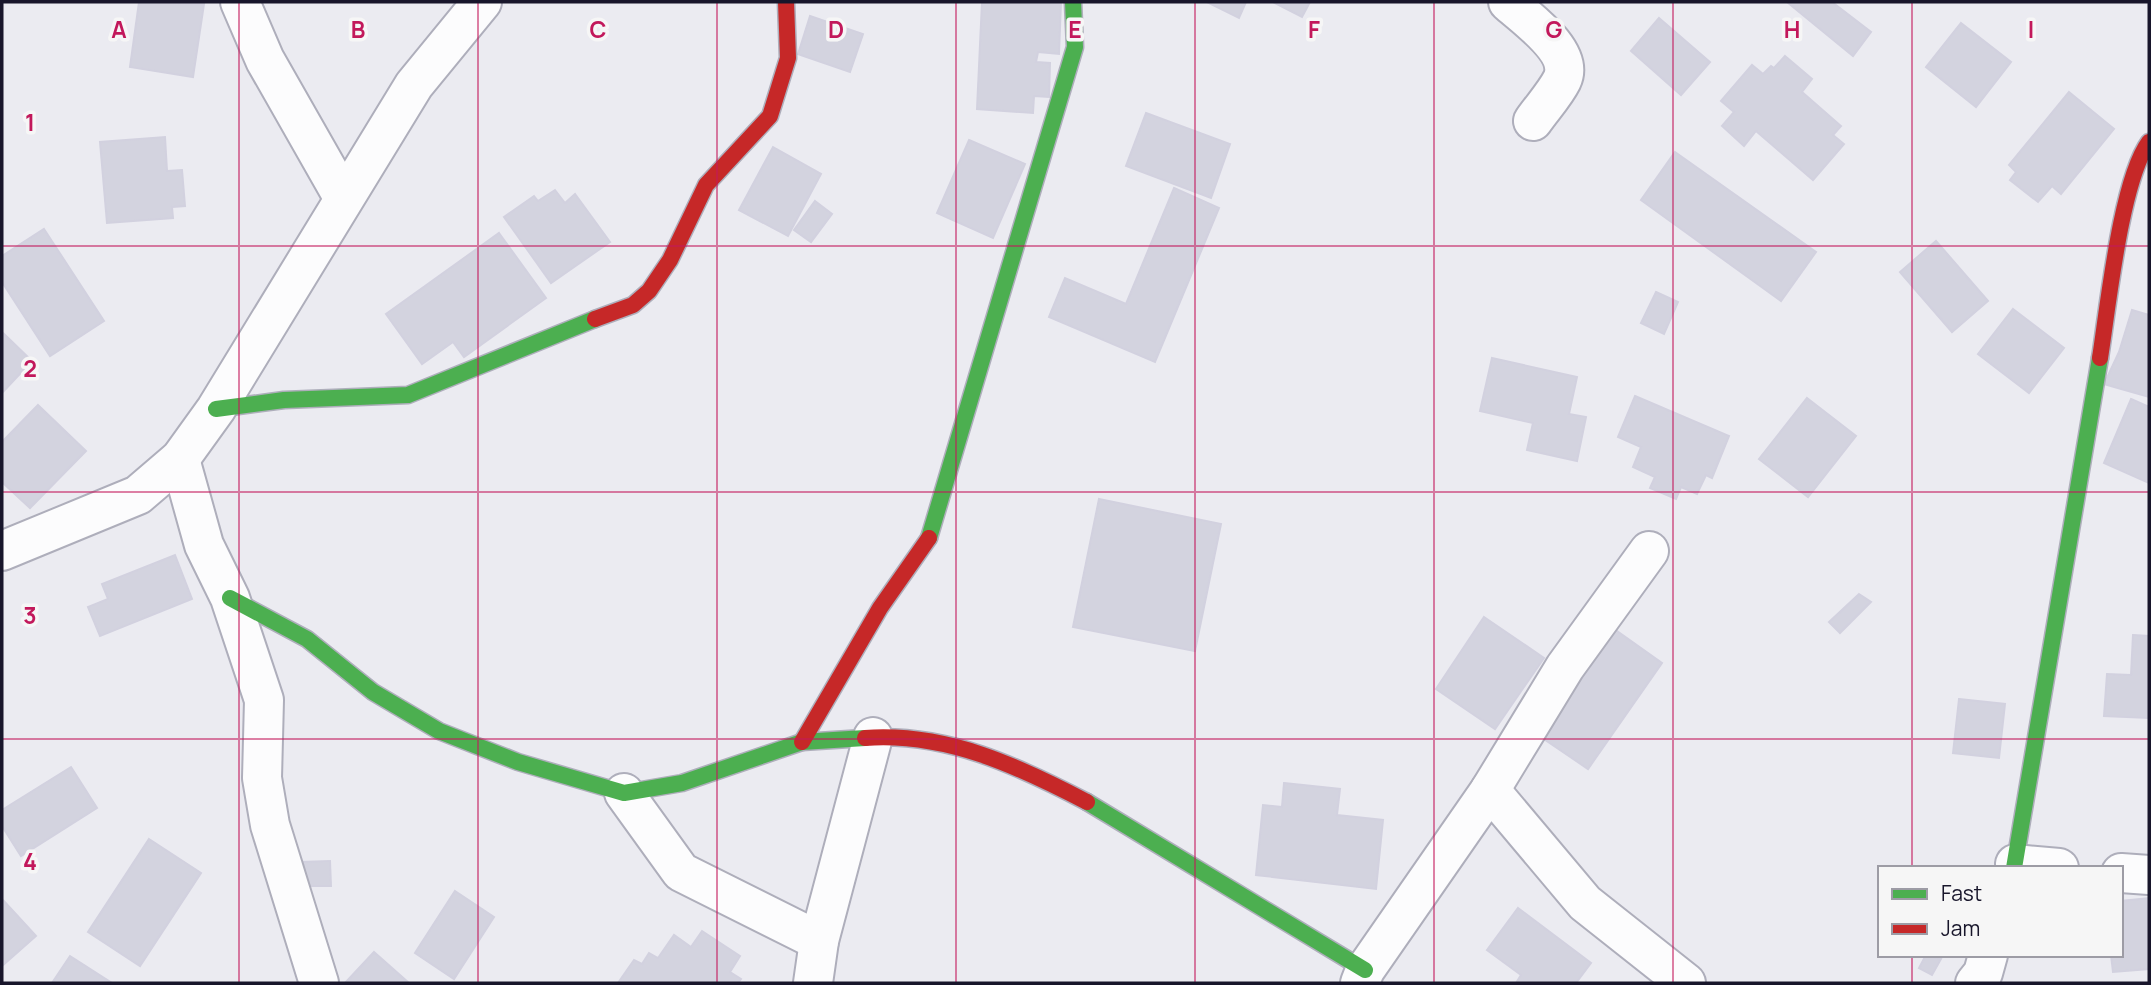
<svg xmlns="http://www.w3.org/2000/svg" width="2151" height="985" font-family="Manrope,sans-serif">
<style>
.building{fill:#d3d3df;stroke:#d2d1df;stroke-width:2}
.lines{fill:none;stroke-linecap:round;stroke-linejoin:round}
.street-casing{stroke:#aeaebb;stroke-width:42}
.fast-casing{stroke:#aeaebb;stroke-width:19}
.jam-casing{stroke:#aeaebb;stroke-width:19}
.street{stroke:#fcfcfd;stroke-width:38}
.fast{stroke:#4caf50;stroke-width:16}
.jam{stroke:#c62828;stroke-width:16}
.grid{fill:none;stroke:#c2185b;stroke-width:2;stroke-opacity:0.55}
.grid-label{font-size:23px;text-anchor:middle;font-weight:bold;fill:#c2185b;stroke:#f6f6f6;stroke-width:7;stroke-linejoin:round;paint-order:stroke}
</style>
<rect width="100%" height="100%" fill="#ebebf1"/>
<!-- building -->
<g class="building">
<path d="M139 2 204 4 193 77 130 67Z"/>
<path d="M982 2H1061L1059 54 1038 52 1036 62 1050 63 1049 97 1034 96 1033 113 977 109Z"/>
<path d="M1207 2H1246L1239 18Z"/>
<path d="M1273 2H1310L1302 17Z"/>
<path d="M1787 2H1832L1871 32 1853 56Z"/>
<path d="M810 16 863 34 850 72 798 54Z"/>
<path d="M1659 18 1710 62 1681 95 1631 51Z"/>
<path d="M1961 23 2011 62 1976 107 1926 67Z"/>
<path d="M1785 56 1812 79 1802 92 1841 126 1833 135 1844 144 1813 180 1756 131 1744 146 1722 126 1734 112 1721 101 1752 65 1763 74 1771 66 1774 68Z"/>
<path d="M2069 92 2114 129 2061 194 2052 186 2038 202 2010 180 2016 172 2009 165Z"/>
<path d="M1146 113 1230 144 1211 198 1126 166Z"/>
<path d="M165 137 167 171 182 170 185 206 172 207 173 218 107 223 100 142Z"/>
<path d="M969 140 1025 164 993 238 937 213Z"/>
<path d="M773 147 821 174 788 236 739 210Z"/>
<path d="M1675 152 1816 252 1781 301 1641 200Z"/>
<path d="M1174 188 1219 208 1155 362 1049 317 1065 278 1126 304Z"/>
<path d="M555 190 565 203 575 194 610 242 551 283 504 217 534 196 538 201Z"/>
<path d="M815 201 832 214 811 242 794 230Z"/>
<path d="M44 229 104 321 50 356 2 282V256Z"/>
<path d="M499 233 546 298 464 357 453 342 422 364 386 314Z"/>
<path d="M1936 241 1988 301 1952 332 1900 272Z"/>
<path d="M1656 292 1678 302 1664 334 1641 323Z"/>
<path d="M2013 309 2064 348 2029 393 1978 354Z"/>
<path d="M2132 310 2149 315V397L2104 384 2119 352Z"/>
<path d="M2 332 32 361 2 393Z"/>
<path d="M1492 358 1577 377 1569 414 1586 417 1577 461 1527 450 1533 423 1480 411Z"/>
<path d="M1635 396 1729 436 1712 478 1706 475 1697 494 1681 487 1676 499 1650 488 1655 477 1633 467 1641 447 1618 437Z"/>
<path d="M1807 398 1856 436 1808 497 1759 459Z"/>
<path d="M2131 399 2149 407V483L2104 463Z"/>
<path d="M38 405 86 451 30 508 2 482V442Z"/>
<path d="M1099 499 1221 524 1195 651 1073 627Z"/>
<path d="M175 555 192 599 100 636 88 607 108 599 102 584Z"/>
<path d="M1859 594 1871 602 1840 633 1829 622Z"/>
<path d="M1484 617 1544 658 1495 729 1436 689Z"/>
<path d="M1610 626 1662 663 1588 769 1535 733Z"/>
<path d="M2133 635 2149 636V718L2104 716 2107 674 2131 675Z"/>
<path d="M1959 699 2005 704 1999 758 1953 753Z"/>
<path d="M71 767 97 808 21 856 2 826V810Z"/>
<path d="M1284 783 1340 789 1337 815 1383 820 1376 889 1256 875 1263 805 1282 807Z"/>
<path d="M149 839 201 873 140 966 88 932Z"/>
<path d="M330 861 331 886H301L300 862Z"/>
<path d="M455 891 494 917 454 979 415 953Z"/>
<path d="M2149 898V969L2113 972 2111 955H2121V901Z"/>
<path d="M2 899 36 936 2 966Z"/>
<path d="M1518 908 1591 963 1576 983H1516L1521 975 1487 950Z"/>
<path d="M702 931 740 956 730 972 741 979 738 983H618L634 960 642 964 649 953 658 958 674 935 691 947Z"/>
<path d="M374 952 409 983H345Z"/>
<path d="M1926 955 1941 959 1932 975 1919 968Z"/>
<path d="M70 956 112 983H52Z"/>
</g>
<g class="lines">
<!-- street casing -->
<g class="street-casing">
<g id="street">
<path d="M240 2 265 60 343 197"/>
<path d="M1508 2C1526 18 1575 52 1562 80 1555 94 1542 108 1533 121"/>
<path d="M180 459 204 545 230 598 264 700 262 778 270 825 319 983"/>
<path d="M2 551 138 495 180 459 216 409 414 85 482 2"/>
<path d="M1490 790 1565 667 1649 551"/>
<path d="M624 793 681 872 819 941"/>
<path d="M2015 864 2059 868"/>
<path d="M2121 873 2149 875"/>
<path d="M813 983 819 941 873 737"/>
<path d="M1360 983 1365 970 1490 790 1585 903 1686 983"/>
<path d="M1975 983 1983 973 1988 955"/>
</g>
</g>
<!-- fast casing -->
<g class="fast-casing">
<g id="fast">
<path d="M216 409 284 400 408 395 595 319"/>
<path d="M929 538 1075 47 1073 2"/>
<path d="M230 598 307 639 373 692 439 731 518 762 624 793 682 783 802 742 865 738"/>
<path d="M1087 802 1365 970"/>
<path d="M2014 868 2100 358"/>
</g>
</g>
<!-- jam casing -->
<g class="jam-casing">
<g id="jam">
<path d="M595 319 633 305 649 291 670 260 706 185 770 116 788 58 786 2"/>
<path d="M2100 358C2108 307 2121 180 2149 142"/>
<path d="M865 738C946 732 1018 766 1087 802"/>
<path d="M802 742 880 608 929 538"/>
</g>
</g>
<!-- street -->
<use href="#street" class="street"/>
<!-- fast -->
<use href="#fast" class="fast"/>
<!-- jam -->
<use href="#jam" class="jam"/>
</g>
<!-- grid -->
<path class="grid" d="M239 2V983M478 2V983M717 2V983M956 2V983M1195 2V983M1434 2V983M1673 2V983M1912 2V868M2 246H2149M2 492H2149M2 739H2149M1912 955V983"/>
<g class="grid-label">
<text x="119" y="38">A</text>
<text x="358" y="38">B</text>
<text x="598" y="38">C</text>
<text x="836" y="38">D</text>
<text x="1075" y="38">E</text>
<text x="1314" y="38">F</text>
<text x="1554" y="38">G</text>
<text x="1792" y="38">H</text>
<text x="2031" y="38">I</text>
<text x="30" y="131">1</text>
<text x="30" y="377">2</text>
<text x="30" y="624">3</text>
<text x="30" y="870">4</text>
</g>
<!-- border -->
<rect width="2151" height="985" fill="none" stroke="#18162b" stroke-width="7"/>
<!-- legend -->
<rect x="1878" y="866" width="245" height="91" fill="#f6f6f6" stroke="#9d9ca5" stroke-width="2"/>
<rect x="1892" y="889" width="35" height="10" fill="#4caf50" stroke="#9d9ca5" stroke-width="2"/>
<text x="1941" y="901" font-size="21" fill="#18162b">Fast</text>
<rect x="1892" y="924" width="35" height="10" fill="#c62828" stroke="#9d9ca5" stroke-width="2"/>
<text x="1941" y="936" font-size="21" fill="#18162b">Jam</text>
</svg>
